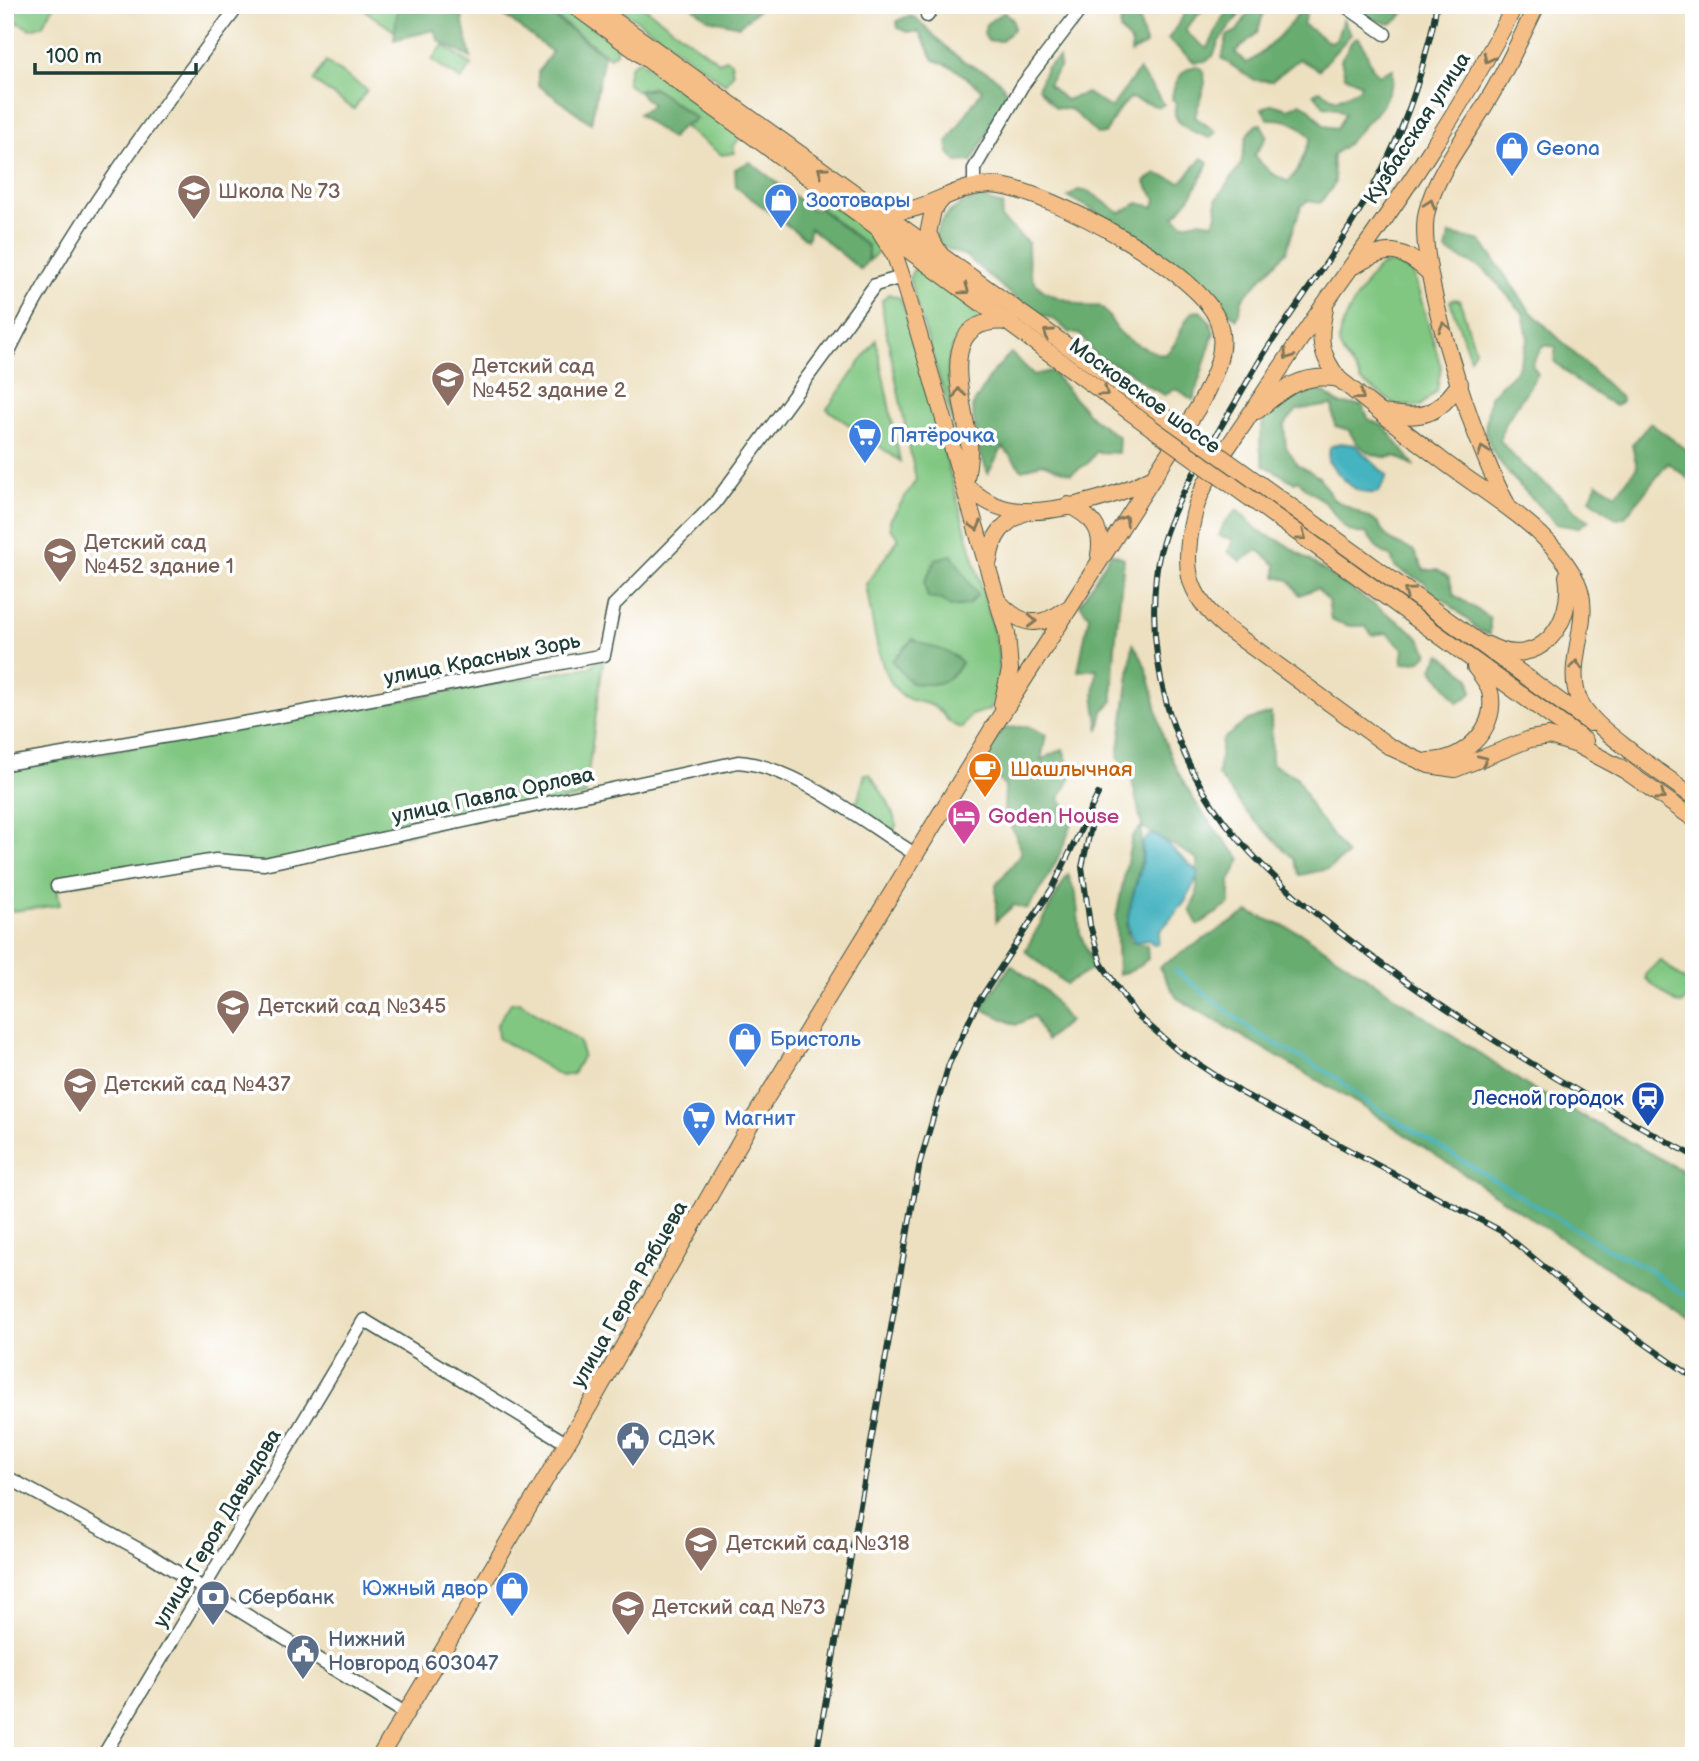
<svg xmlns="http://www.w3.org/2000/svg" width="1699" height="1761" font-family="'Balsamiq Sans',sans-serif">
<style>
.green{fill:#81c782;stroke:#50825b;stroke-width:2}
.forest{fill:#68ac70;stroke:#447452;stroke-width:2}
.water{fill:#45b3c0;stroke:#32787a;stroke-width:2}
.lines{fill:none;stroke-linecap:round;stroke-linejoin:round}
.stream{stroke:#45b3c0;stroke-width:3.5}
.minor-casing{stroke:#3e5549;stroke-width:15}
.major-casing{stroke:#3e5549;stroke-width:18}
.minor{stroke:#fff;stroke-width:12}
.major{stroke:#f6be87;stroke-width:16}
.rail-casing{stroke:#1f3d34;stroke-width:6}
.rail{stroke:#fff;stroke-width:3.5;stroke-dasharray:10;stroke-linecap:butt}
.major-bridge-casing{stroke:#3e5549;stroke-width:18;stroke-linecap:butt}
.major-bridge{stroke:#f6be87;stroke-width:16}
.oneway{stroke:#807759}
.labels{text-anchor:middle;stroke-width:7;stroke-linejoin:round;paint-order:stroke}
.street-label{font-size:21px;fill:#1f3d34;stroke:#fff}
.shop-label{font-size:21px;fill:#366cbe;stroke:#fff;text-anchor:start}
.education-label{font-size:21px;fill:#785e54;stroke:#fff;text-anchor:start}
.food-label{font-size:21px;fill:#c56008;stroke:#fff;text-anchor:start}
.hotel-label{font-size:21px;fill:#b23c85;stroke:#fff;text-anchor:start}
.transit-label{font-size:21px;fill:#164399;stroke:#fff;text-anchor:end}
.service-label{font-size:21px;fill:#4e5e75;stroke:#fff;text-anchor:start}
</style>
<rect width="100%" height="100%" fill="#fff"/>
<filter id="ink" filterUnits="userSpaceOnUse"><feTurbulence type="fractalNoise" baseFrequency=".0143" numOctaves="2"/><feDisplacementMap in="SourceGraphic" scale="14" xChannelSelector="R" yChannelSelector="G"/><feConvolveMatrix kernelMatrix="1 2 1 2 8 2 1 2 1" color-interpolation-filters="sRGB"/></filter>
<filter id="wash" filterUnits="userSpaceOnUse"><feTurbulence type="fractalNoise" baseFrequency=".00686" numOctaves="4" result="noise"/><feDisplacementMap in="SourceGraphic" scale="28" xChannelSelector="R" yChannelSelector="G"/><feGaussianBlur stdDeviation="1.57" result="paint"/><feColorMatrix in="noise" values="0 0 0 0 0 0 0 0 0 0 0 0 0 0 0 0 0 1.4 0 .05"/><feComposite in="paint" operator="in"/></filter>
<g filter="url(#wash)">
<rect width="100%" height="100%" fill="#ede0c0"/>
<!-- green -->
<g class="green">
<path d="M5 5H55L42 26 30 29 5 16Z"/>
<path d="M366 5H393L409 17 397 33 363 9Z"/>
<path d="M539 5H562L617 45 616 52 610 57Z"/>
<path d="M616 5H641L719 62 726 59 731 62 733 74 725 84Z"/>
<path d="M443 45 472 65 461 80 432 60Z"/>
<path d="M639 60 742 136 733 146 735 153 722 155 684 127 697 119 654 87 636 91 627 83 630 66Z"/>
<path d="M326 62 367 90 354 109 313 81Z"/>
<path d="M823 198 880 240 881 248 869 261 868 246 819 207Z"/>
<path d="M1392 263 1413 273 1441 367 1437 391 1420 406H1398L1361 381C1357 367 1342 359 1339 343 1336 329 1369 273 1381 266 1382 265 1391 263 1392 263Z"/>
<path d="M914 269H920L985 317C929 342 950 395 959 443L909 278Z"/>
<path d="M889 294 900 298 905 310 998 647C1000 670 1000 689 989 710L971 715 962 728C946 725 946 713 933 706 925 702 915 702 907 698 877 684 872 614 866 584L899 538 890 528V520L916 480 884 320 882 300Z"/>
<path d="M1455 299 1460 301 1475 350 1470 358 1450 301Z"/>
<path d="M876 340 900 461 827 409Z"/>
<path d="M604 655 585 796 264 864 216 860 57 887 60 905 5 912V770L590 667Z"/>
<path d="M865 774H870L888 802 897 825 893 831 855 809Z"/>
<path d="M1660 960 1692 986 1693 991 1682 1004 1676 1003 1646 979V974Z"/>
<path d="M520 1002 579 1041 583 1055 573 1074 561 1076 498 1038 497 1024 511 1003Z"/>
</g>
<!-- forest -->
<g class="forest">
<path d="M398 5H438L444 9 447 5H471L462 19 471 58 439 41 434 30 394 40Z"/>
<path d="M490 5H537L604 55 591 123 538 85V72L552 52Z"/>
<path d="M690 5H764L739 26 708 19Z"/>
<path d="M1135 5 1146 45 1131 53 1132 44 1120 30 1122 6Z"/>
<path d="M1191 5H1207L1186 28 1187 33 1207 49C1220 30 1219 5 1247 5L1219 41 1213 56 1205 61 1194 62 1168 39Z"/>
<path d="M1253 5H1264L1265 9 1257 33 1235 52 1246 63C1259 58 1294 23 1299 11L1297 5H1309L1303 24 1329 42 1336 40 1343 20 1351 34 1319 70 1299 59 1272 81 1254 80 1222 59 1227 36 1237 31Z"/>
<path d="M1354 5H1409L1398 20 1390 24 1369 18Z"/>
<path d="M1004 12 1013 20 1014 29 1001 41H988L984 34 986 24Z"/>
<path d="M908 16 916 18C931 32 945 48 962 60 986 76 991 66 1009 95L972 161 957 162 949 153 947 143 982 90 954 68 934 60 919 32H908L898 28 897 21Z"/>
<path d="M1358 37C1369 49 1366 64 1378 75L1393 69V81L1382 106 1347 144 1333 155C1329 184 1347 171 1320 203L1307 201 1301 206 1286 252 1243 298 1237 319 1227 311 1221 298 1174 261 1117 223 1068 197 1078 190 1090 192 1120 213 1138 203 1154 207 1156 199 1145 183 1146 180 1157 174 1181 182 1202 158 1208 162C1203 177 1186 207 1174 216L1183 224 1198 221 1213 223 1217 215 1216 200 1241 164 1247 135 1256 125 1261 124 1267 136 1254 156 1271 173 1288 182 1298 170 1311 138C1299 123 1287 118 1268 119L1262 109 1272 104 1289 109 1300 103 1309 108 1324 126 1337 128 1345 114 1336 108 1324 106 1314 94 1320 90 1336 100 1359 89 1361 84 1345 76 1341 60 1352 41Z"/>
<path d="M1059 58 1060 67 1048 84 1065 100 1087 93 1111 108 1139 70 1164 104 1159 107 1130 98 1118 111 1105 134H1097L1072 110 1055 107 1038 88 1046 68Z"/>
<path d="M1196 66 1203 70 1205 83 1195 117 1216 132 1210 138C1199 134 1177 127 1175 114 1174 110 1176 106 1176 102L1172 99C1173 84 1181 69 1196 66Z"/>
<path d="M655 89 696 119 681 127 671 139 638 114 652 105 638 91Z"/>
<path d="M750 162 811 209H820L868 247 867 261 861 270 810 228 807 240 736 187 735 169Z"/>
<path d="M979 198 1003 205 1001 218 1028 243C1028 277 1031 291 1067 300 1080 304 1085 308 1099 306 1109 313 1110 320 1117 329 1127 342 1148 350 1163 355 1178 349 1180 324 1192 312L1200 311 1209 320 1214 332 1193 400C1180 394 1180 383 1165 395L1147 386 1126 369 1097 357 1081 335 1069 332 1055 320 1029 310 966 256 942 247 935 236C941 215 958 203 979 198Z"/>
<path d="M1449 234 1481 241 1530 311 1620 397 1622 401 1615 406 1577 382 1554 361 1556 347 1543 345 1532 365 1538 374 1504 425 1500 440C1518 466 1537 476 1560 496 1572 505 1575 514 1589 520L1578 528 1556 524 1509 474 1492 451 1485 430 1490 396 1517 370 1528 339 1523 313 1485 270 1446 251Z"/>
<path d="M1011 353 1034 375 1051 371 1091 417 1119 437 1118 453 1096 452 1088 463 1071 474 1042 463 1022 470 1003 447 988 473 979 450 972 407 992 373Z"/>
<path d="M1305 389 1323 392 1339 404 1362 405 1369 420 1384 426 1415 466 1395 456C1376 461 1356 448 1349 430L1335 426 1332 405 1297 410 1284 425 1286 447 1297 464 1319 477 1333 499 1379 523C1384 540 1397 544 1413 550L1424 570H1437L1449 577 1454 595 1490 618V634L1480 631 1445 600 1432 595 1425 583 1395 567 1391 557 1378 549 1366 533C1341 536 1338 514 1323 501 1314 492 1309 494 1298 480L1294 482 1264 465C1252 425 1267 404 1305 389Z"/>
<path d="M1650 423 1694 455V483L1668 463 1625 517 1617 519 1590 499 1597 483 1616 494 1637 467 1632 445Z"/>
<path d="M1237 510 1261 533 1282 542 1408 628 1421 640 1428 653 1421 661 1402 663 1404 649 1387 633 1372 635 1365 626H1350L1331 620 1328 600 1317 588 1300 595 1289 580 1276 577V565L1258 550 1241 561 1228 552 1233 539 1219 536 1224 523Z"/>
<path d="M1111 553 1124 558C1120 605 1112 654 1113 701L1103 711 1099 731 1094 694 1097 669 1078 671 1089 616 1080 604Z"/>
<path d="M952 555 977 595 968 605 950 607 942 600 928 598 924 583 936 559Z"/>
<path d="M913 639C933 651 945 646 962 662 948 685 936 686 911 683L892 661Z"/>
<path d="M1133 644C1152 668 1154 706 1163 736 1178 782 1208 824 1241 859L1230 881V904L1198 925 1190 910 1197 895V859L1142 827 1141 859 1126 928 1130 942 1147 945 1148 959 1131 971 1118 974 1116 918 1132 837 1142 826 1132 780 1118 757Z"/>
<path d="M1441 654 1470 678 1472 693 1458 703 1432 668Z"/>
<path d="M1271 713 1272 764 1297 777 1313 810 1347 855 1328 869 1300 875 1294 859 1248 814 1218 775 1222 740 1248 720Z"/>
<path d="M1027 726 1046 735 1041 760 1063 749 1072 775 1059 800 1075 813C1065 848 1049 879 1027 909L1014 905 996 921V885L1021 854 1017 838 1004 813 1005 787 984 759 1002 729Z"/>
<path d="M1068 874 1076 895 1080 933 1094 968 1066 984 1025 951Z"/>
<path d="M1248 912 1301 933 1529 1087 1694 1177V1321L1580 1251 1365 1108 1177 998 1159 967Z"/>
<path d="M1011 965 1046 991 1069 1021 1046 1041 1034 1016 1016 1025 981 1008Z"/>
</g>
<!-- water -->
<g class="water">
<path d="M1340 443 1355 445 1387 476 1379 492C1357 499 1341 477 1328 461L1330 447Z"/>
<path d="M1149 835 1158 836 1199 873 1185 902 1160 931 1158 944 1154 945 1149 940 1135 942C1113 920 1149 873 1142 844Z"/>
</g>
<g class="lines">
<!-- stream -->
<path class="stream" d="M1175 970 1253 1031 1337 1078 1367 1103 1603 1246 1645 1267 1680 1292 1694 1297"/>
</g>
</g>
<g filter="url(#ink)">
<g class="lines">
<!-- minor casing -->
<g class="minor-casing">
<g id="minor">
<path d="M1344 5 1385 34"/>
<path d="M927 16 935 5"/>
<path d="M974 187V169L1022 86 1084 5"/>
<path d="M5 359C67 232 154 117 239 5"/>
<path d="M5 764 255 721 604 655 614 605 715 503 875 285 902 277"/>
<path d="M57 886 216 860 264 864 738 762C797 766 864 823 915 854"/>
<path d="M5 1476 151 1556 405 1713"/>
<path d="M103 1756 364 1320 566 1443"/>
</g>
</g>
<!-- major casing -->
<g class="major-casing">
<g id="major">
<path d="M573 5 1152 428"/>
<path d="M593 5 1163 415"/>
<path d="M1515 5C1462 109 1396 205 1328 299 1299 340 1272 381 1245 422 1226 450 1202 481 1194 514 1182 565 1185 593 1225 627L1390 747 1429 765 1455 769 1530 739 1549 736 1577 745 1628 772"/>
<path d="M881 234 895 256 902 277 1007 633 1010 670 1002 704"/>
<path d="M939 252 928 234 933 210 943 198"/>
<path d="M1356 265C1387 246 1400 247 1427 271"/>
<path d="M1325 309C1318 338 1320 355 1339 379 1372 405 1405 433 1439 458 1485 494 1550 527 1577 582 1594 618 1565 660 1578 697 1587 721 1619 741 1638 757"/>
<path d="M1257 411C1283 389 1303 372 1339 379"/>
<path d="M1382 413C1423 419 1436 417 1460 383"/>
<path d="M966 479C968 467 970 454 969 441 963 399 933 315 1009 322"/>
<path d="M1257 482 1590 723"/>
<path d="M965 485C978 496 990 505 1007 509 1045 518 1116 497 1149 479"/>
<path d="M1247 496 1585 741"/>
<path d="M1507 504C1478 455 1413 263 1427 211 1437 171 1468 134 1488 100 1507 69 1521 37 1537 5"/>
<path d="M1068 505C1091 516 1104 528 1099 555"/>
<path d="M989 561C992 535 1004 522 1027 511"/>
<path d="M1000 603C1021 626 1040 628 1065 610"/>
<path d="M1488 645C1538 672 1575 624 1567 576"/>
<path d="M1631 752 1694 797"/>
<path d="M1428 761C1462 761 1495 732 1491 697 1490 686 1482 676 1475 667"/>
<path d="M1620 767 1694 819"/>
<path d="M380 1756 591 1403 754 1118 996 723 1199 406C1212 380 1229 351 1218 321 1200 271 1051 193 1000 186 951 180 929 218 877 211"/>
</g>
</g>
<!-- minor -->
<use href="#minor" class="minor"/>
<!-- major -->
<use href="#major" class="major"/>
<!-- rail casing -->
<g class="rail-casing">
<g id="rail">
<path d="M1436 5C1435 22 1429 40 1425 56 1398 168 1335 250 1271 343 1256 365 1243 390 1229 413 1201 462 1162 517 1156 575 1147 660 1171 752 1224 821 1267 878 1326 923 1383 965 1482 1037 1587 1098 1694 1156"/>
<path d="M1093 818 1082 867 1090 925 1101 963 1135 1013 1177 1050 1242 1093 1501 1231 1591 1306 1694 1378"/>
<path d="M816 1756 920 1162 949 1064 977 1004 1053 887 1098 794"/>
</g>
</g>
<!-- rail -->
<use href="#rail" class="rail"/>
<!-- major-bridge casing -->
<g class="major-bridge-casing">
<g id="major-bridge">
<path d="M1163 415 1257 482"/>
<path d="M1152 428 1247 496"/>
</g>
</g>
<!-- major-bridge -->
<use href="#major-bridge" class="major-bridge"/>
</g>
<!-- one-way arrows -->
<defs><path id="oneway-chevron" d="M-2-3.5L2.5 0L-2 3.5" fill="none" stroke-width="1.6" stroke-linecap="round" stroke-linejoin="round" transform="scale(1.75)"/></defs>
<g class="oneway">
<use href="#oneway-chevron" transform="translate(1488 58) rotate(117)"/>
<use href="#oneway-chevron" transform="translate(822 171) rotate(-144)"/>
<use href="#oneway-chevron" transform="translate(1430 204) rotate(-71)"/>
<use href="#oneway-chevron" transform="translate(965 290) rotate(36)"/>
<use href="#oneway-chevron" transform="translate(1444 327) rotate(-106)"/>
<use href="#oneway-chevron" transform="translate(1048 333) rotate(-145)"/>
<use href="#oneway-chevron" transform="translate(1288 355) rotate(125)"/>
<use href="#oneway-chevron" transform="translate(1104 392) rotate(36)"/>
<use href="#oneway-chevron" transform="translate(959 393) rotate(-99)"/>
<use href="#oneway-chevron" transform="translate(1360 396) rotate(38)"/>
<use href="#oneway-chevron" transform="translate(1483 451) rotate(-110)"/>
<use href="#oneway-chevron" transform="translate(1124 520) rotate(-58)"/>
<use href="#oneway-chevron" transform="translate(976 526) rotate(74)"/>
<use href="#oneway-chevron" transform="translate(1302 536) rotate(36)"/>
<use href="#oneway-chevron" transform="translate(1408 592) rotate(-144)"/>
<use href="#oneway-chevron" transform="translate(1032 621) rotate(2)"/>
<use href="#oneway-chevron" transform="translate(1576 665) rotate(-86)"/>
<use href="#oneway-chevron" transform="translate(1483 760) rotate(-25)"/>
<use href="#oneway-chevron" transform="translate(1661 796) rotate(35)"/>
</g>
</g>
<!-- icons -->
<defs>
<g id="shop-pin" transform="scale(1.75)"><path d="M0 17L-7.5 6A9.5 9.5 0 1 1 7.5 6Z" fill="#3f7fe0" stroke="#fff"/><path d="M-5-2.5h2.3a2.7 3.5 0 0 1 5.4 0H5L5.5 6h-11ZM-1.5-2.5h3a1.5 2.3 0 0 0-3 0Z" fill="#fff"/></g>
<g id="school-pin" transform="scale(1.75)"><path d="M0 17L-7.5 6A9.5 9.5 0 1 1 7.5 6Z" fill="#8d6e63" stroke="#fff"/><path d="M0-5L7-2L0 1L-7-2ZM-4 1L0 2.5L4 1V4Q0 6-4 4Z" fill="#fff"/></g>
<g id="supermarket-pin" transform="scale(1.75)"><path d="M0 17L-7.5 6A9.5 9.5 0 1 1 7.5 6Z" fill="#3f7fe0" stroke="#fff"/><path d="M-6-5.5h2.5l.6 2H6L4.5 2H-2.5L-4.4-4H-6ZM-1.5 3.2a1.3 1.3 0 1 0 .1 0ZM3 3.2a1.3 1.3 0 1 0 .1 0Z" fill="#fff"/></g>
<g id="cafe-pin" transform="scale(1.75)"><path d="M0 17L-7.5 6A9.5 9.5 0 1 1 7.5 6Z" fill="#e8710a" stroke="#fff"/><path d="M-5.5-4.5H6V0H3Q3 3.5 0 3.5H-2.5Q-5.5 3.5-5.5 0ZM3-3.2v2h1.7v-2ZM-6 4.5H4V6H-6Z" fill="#fff"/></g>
<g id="hotel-pin" transform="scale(1.75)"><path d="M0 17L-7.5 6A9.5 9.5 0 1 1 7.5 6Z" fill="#d1479c" stroke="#fff"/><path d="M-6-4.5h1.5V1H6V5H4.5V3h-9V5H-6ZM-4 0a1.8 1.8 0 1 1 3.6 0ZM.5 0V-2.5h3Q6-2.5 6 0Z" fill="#fff"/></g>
<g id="station-pin" transform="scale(1.75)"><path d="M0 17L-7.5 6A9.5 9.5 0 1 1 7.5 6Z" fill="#1a4fb4" stroke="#fff"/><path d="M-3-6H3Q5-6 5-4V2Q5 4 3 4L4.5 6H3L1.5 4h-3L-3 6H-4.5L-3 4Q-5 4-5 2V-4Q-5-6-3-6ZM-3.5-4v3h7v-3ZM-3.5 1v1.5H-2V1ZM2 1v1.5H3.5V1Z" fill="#fff"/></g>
<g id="civic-pin" transform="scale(1.75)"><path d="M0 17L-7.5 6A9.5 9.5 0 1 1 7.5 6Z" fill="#5c6f8a" stroke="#fff"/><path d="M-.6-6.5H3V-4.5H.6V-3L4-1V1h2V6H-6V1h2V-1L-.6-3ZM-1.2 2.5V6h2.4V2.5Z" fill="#fff"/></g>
<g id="bank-pin" transform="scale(1.75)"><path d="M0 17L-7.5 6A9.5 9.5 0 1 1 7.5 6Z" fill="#5c6f8a" stroke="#fff"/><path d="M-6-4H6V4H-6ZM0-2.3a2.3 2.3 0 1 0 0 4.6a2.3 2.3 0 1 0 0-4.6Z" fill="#fff"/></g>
</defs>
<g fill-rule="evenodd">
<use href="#shop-pin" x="1512" y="148"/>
<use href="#school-pin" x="194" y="191"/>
<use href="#shop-pin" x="781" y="200"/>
<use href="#school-pin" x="448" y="378"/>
<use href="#supermarket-pin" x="865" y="435"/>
<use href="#school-pin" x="60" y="554"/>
<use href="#cafe-pin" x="985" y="769"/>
<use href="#hotel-pin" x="964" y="816"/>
<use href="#school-pin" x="233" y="1006"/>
<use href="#shop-pin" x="745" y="1039"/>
<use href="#school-pin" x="80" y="1084"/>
<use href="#station-pin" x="1648" y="1098"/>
<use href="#supermarket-pin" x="699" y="1118"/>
<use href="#civic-pin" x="633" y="1438"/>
<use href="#school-pin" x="701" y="1543"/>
<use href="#shop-pin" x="512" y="1588"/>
<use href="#bank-pin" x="213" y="1597"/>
<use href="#school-pin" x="628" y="1607"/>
<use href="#civic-pin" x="303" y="1651"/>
</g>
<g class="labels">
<!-- street labels -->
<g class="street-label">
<text transform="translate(1417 128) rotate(-57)" y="7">Кузбасская улица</text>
<text transform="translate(1145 396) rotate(36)" y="7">Московское шоссе</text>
<text transform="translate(482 659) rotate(-11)" y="7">улица Красных Зорь</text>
<text transform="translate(493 795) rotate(-12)" y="7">улица Павла Орлова</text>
<text transform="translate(629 1294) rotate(-60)" y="7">улица Героя Рябцева</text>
<text transform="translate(217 1528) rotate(-59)" y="7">улица Героя Давыдова</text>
</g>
<!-- shop labels -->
<g class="shop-label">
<text x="1536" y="155">Geona</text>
<text x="806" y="207">Зоотовары</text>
<text x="890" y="442">Пятёрочка</text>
<text x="770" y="1046">Бристоль</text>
<text x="724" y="1125">Магнит</text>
<text x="488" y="1595" text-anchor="end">Южный двор</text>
</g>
<!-- education labels -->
<g class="education-label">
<text x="218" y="198">Школа № 73</text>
<text x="472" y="373">Детский сад<tspan x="472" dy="24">№452 здание 2</tspan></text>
<text x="84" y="549">Детский сад<tspan x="84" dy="24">№452 здание 1</tspan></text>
<text x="258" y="1013">Детский сад №345</text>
<text x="104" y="1091">Детский сад №437</text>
<text x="726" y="1550">Детский сад №318</text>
<text x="652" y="1614">Детский сад №73</text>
</g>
<!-- food labels -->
<g class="food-label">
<text x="1010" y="776">Шашлычная</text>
</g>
<!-- hotel labels -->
<g class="hotel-label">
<text x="988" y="823">Goden House</text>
</g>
<!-- transit labels -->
<g class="transit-label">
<text x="1624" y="1105">Лесной городок</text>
</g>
<!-- service labels -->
<g class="service-label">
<text x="658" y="1445">СДЭК</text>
<text x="238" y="1604">Сбербанк</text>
<text x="328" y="1646">Нижний<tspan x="328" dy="24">Новгород 603047</tspan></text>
</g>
</g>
<!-- margin -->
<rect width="1699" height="1761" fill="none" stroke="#fff" stroke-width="28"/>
<!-- scale -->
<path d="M35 63v10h161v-10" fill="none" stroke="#1f3d34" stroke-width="3.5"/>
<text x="46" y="63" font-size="21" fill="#1f3d34" stroke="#ffffff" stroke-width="5" paint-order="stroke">100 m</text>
</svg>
